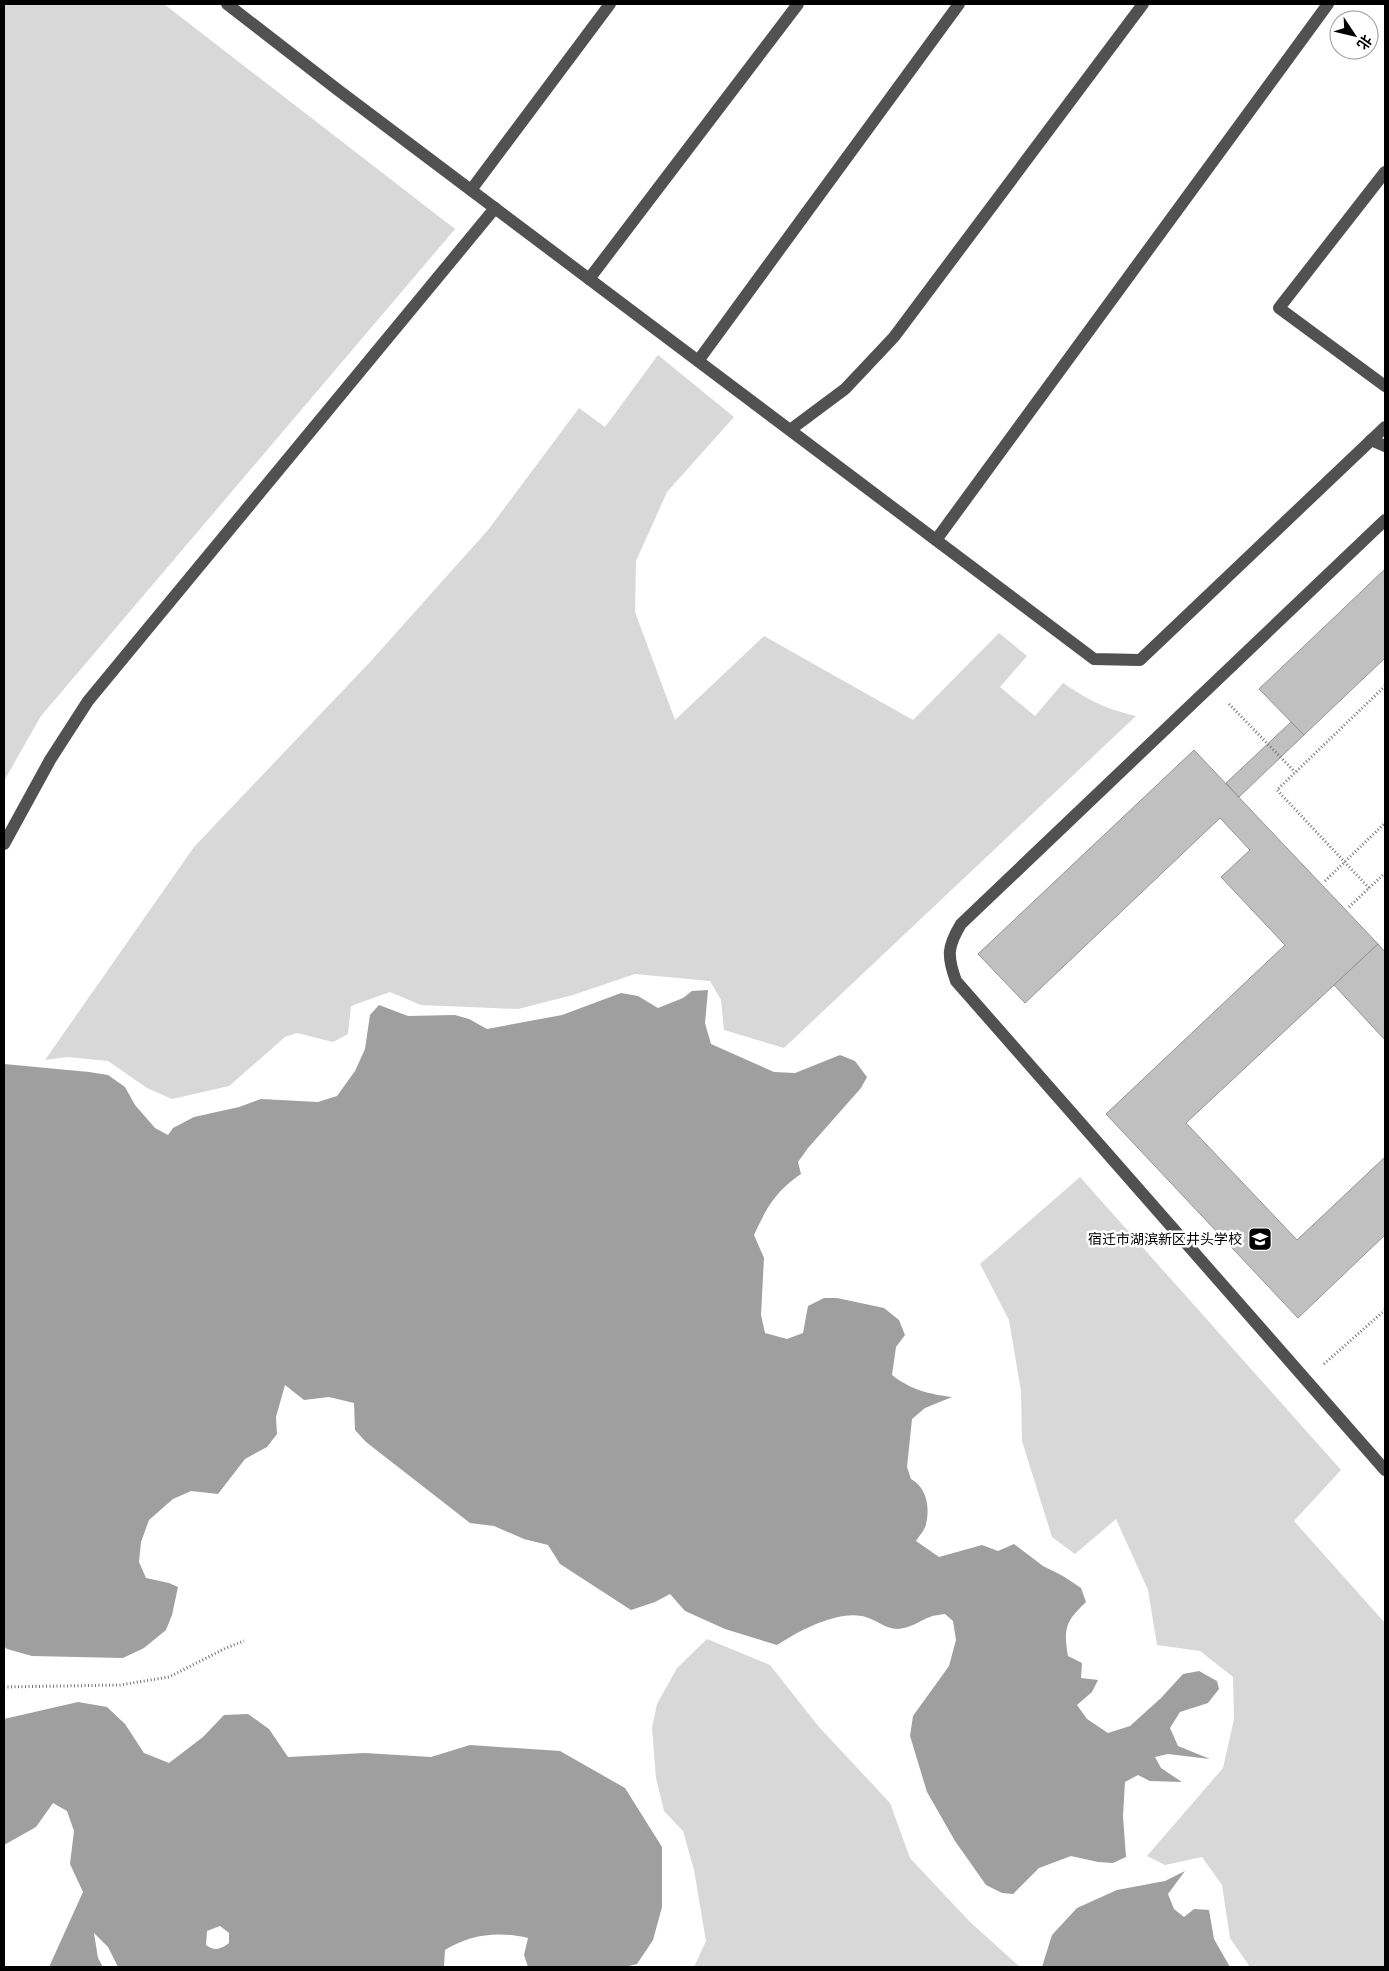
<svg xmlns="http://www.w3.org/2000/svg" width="1389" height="1971" font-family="Montserrat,'Noto Sans SC',sans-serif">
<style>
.green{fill:#d8d8d8}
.water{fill:#9f9f9f;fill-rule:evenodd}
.building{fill:#c0c0c0;stroke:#959595}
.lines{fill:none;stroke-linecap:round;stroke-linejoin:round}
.path{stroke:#737373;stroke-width:3;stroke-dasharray:1 2.5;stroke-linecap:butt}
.minor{stroke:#515151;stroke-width:12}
.labels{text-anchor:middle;stroke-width:5;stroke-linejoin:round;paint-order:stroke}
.poi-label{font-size:14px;fill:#000;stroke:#fff;text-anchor:end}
</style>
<rect width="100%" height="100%" fill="#fff"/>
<!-- green -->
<g class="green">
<path d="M4 4H164L455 229 41 716 4 781Z"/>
<path d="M658 355 734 417 667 492 636 561 635 612 675 720 764 636 913 720 999 633 1027 656 1000 687 1035 716 1063 683C1088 700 1106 709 1136 716L784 1048 724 1030 721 1000 710 981 635 974 573 995 518 1009 421 1005 390 992 351 1006 348 1034 333 1042 297 1033 285 1037 229 1086 172 1099 147 1088 108 1061 67 1057 45 1060 194 847 370 662 488 530 579 408 605 427Z"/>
<path d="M1080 1177 1341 1470 1294 1521 1385 1623V1967H1250L1230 1938 1222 1885 1202 1857 1165 1865 1147 1856 1223 1768 1234 1719 1233 1677 1200 1651 1157 1645 1148 1590 1116 1519 1075 1554 1052 1537 1022 1441 1021 1391 1009 1320 980 1264Z"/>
<path d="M707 1639 770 1665 819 1727 890 1803 910 1858 969 1921 1020 1967H694L706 1941 694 1870 683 1831 664 1811 656 1778 652 1728 657 1704 677 1668Z"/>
</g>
<!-- water -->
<g class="water">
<path d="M708 990 705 1023 711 1044 774 1072 795 1073 840 1055 855 1061 867 1077 861 1088 808 1148 798 1162 801 1174C775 1192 767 1207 754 1235L764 1258 761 1315 765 1333 787 1339 803 1333 808 1306 824 1298H837L884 1308 899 1320 905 1335 896 1347 892 1375C911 1390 929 1394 952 1397L925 1408 912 1419 907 1467 911 1479C927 1488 930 1507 926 1524 925 1530 919 1536 916 1541L939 1557 982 1545 998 1551 1014 1544 1043 1566 1063 1576 1081 1588 1086 1602C1066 1621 1063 1628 1068 1656L1082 1663 1081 1678 1098 1680 1092 1692 1077 1705 1087 1719 1108 1733 1130 1726 1161 1698 1183 1674 1199 1671 1217 1681 1219 1689 1208 1703 1180 1712 1170 1728 1178 1746 1210 1759 1168 1754 1155 1757 1161 1768 1182 1782 1150 1781 1138 1775 1125 1782 1123 1816 1126 1857 1113 1863 1098 1862 1071 1856 1039 1868 1013 1894 1002 1893 986 1885 955 1841 927 1792 910 1736 913 1716 949 1666 956 1640 953 1621 945 1614C940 1615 934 1615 930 1617 919 1621 911 1628 898 1629 884 1629 875 1618 862 1616 835 1611 799 1631 777 1645L725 1629 685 1611 670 1594 655 1602 631 1610 560 1564 548 1545 524 1539 494 1526 470 1523 366 1442 355 1430 354 1403 329 1397 304 1400 285 1385 276 1417 277 1434 267 1447 245 1459 218 1494 191 1491 173 1499 149 1520 141 1542 139 1562 146 1578 169 1583 178 1587 172 1615 166 1630 144 1648 123 1658 32 1656 7 1649 4 1646V1064L89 1072 108 1075 125 1087 135 1105 155 1128 168 1135 173 1128 194 1117 239 1107 261 1099 318 1102 337 1096 355 1071 365 1049 370 1015 379 1005 408 1016 455 1015 469 1019 487 1029 562 1015 621 993 638 996 658 1008 683 998 692 991Z"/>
<path d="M78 1702 107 1707 125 1724 144 1753 169 1763 203 1737 224 1715 248 1714 269 1729 288 1757 365 1753 431 1757 470 1745 560 1751 625 1788 662 1847V1907L653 1940 637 1964 625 1967H528L524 1955 528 1938C499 1931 470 1934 445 1950L444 1967H118L108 1947 94 1933 98 1958 103 1967H49L83 1892 70 1864 74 1831 67 1811 53 1803 36 1827 4 1845V1719ZM220 1926 229 1933V1943C221 1949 215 1952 206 1945L207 1931Z"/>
<path d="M1185 1871 1168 1894 1174 1909 1184 1917 1194 1909 1209 1910 1214 1939 1230 1967H1042L1052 1935 1077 1908 1117 1890 1165 1881Z"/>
</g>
<!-- building -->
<g class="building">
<path d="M1385 569V658L1304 735 1259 689Z"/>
<path d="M1291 722 1304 735 1239 797 1226 783Z"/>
<path d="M1194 750 1378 944 1186 1123 1297 1240 1385 1157V1235L1298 1318 1106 1114 1285 945 1221 877 1250 850 1220 818 1025 1003 978 954Z"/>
<path d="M1378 944 1385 952V1040L1334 985Z"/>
</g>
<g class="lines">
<!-- path -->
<g class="path">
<path d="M1229 704 1295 772"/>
<path d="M1325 881 1385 823"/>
<path d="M1369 888 1277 790 1385 686"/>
<path d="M1349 907 1385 873"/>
<path d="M1324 1364 1385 1310"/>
<path d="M4 1687 120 1685 169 1677 226 1648 244 1641"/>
</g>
<!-- minor -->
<g class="minor">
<path d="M227 4 338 90 1094 659 1140 660 1385 427"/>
<path d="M1385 172 1279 308 1385 386"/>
<path d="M471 190 610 4"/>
<path d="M589 279 798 4"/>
<path d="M698 361 959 4"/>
<path d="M790 430 845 389 894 337 1143 4"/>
<path d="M1371 440 1385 446"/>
<path d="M1385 520 961 924C947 947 947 956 956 981L1385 1470"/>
<path d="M936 540 1328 4"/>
<path d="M4 844 50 760 88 701 495 208"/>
</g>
</g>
<!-- icons -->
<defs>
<g id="school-square" transform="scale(1.25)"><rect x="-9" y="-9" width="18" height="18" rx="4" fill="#000" stroke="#fff"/><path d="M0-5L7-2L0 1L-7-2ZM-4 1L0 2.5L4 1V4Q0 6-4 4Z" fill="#fff"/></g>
</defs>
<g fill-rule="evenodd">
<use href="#school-square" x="1260" y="1239"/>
</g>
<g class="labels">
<!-- poi labels -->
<g class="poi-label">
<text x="1242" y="1244">宿迁市湖滨新区井头学校</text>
</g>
</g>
<!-- border -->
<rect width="1389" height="1971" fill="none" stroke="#000000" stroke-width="10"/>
<!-- north arrow -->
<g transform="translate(1354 35) rotate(125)"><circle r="24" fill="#ffffff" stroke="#999999"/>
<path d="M0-4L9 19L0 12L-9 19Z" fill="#000000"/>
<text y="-8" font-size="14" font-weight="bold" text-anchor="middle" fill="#000000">北</text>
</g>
</svg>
